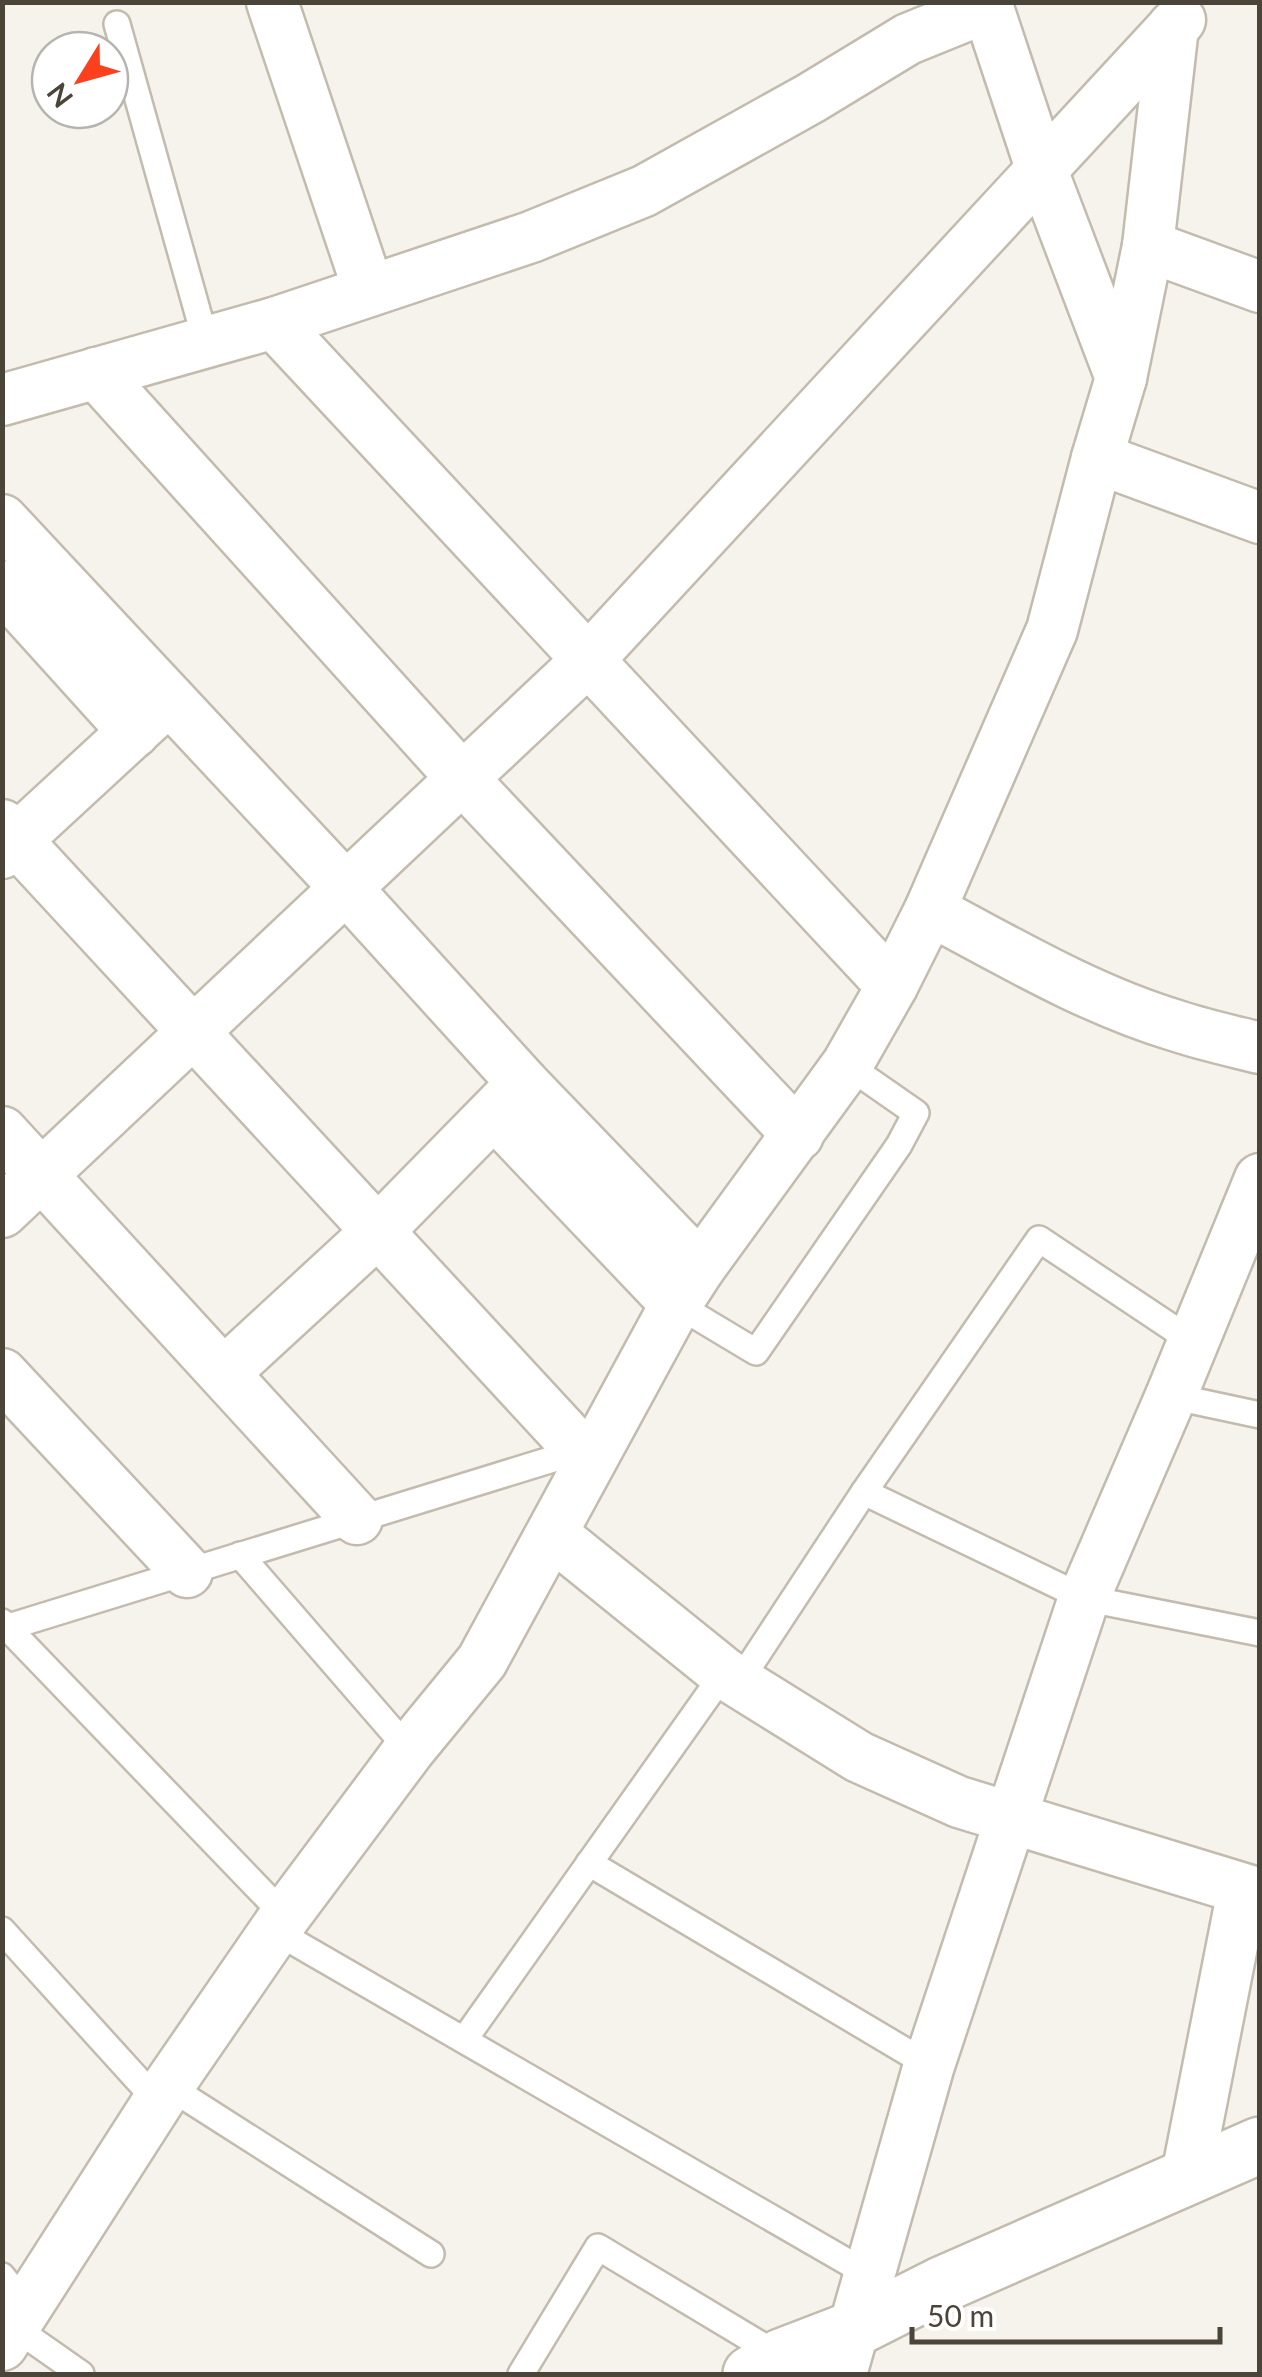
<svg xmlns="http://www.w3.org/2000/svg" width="1262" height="2377" font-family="Lato,sans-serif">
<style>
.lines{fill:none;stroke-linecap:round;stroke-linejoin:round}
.service-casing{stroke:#c2bbae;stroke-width:30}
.minor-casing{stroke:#c2bbae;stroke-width:55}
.tertiary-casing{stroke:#c2bbae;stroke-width:60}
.service{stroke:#fff;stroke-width:25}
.minor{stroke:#fff;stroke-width:50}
.tertiary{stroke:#fff;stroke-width:55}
</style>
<rect width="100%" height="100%" fill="#f6f3ec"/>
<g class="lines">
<!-- service casing -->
<g class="service-casing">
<g id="service">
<path d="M117 24 206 342"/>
<path d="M676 1304 756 1352 899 1145 916 1113 847 1065"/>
<path d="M1171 1396 1260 1415"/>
<path d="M864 1492 1084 1598 1260 1633"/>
<path d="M240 1555 409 1750"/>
<path d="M2 1622 285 1916"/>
<path d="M2 1629 579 1451"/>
<path d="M739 1682 864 1492 1039 1239 1192 1341"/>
<path d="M589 1863 929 2065"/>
<path d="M2 1930 158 2102"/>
<path d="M275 1931 870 2275"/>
<path d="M464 2040 724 1673"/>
<path d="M168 2086 431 2254"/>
<path d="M2 2276 27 2308"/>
<path d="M14 2327 81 2374"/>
<path d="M521 2374 598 2247 781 2357"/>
</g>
</g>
<!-- minor casing -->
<g class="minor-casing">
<g id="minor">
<path d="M272 2 369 291"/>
<path d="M986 2 1041 168 1121 378"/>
<path d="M1148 246 1260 287"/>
<path d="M274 323 892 986"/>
<path d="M96 373 462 778 798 1135"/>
<path d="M2 400 274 323 531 237 644 191 811 98 908 39 987 7"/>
<path d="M1097 458 1260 518"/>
<path d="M2 520 345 887 523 1083 377 1232 224 1373"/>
<path d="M2 586 134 732"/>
<path d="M2 825 590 1461"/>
<path d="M2 853 169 699"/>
<path d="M930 910C1009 952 1090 1000 1177 1026 1204 1035 1232 1041 1260 1048"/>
<path d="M523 1083 700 1267"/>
<path d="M495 1114 676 1304"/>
<path d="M2 1132 357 1519"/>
<path d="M2 1212 588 660 1180 20"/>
<path d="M2 1374 187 1572"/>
<path d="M552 1534 724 1673 859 1757 959 1802 1260 1894"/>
<path d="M1187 2175 1243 1890"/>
<path d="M2 2345 168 2086 285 1916 409 1750 482 1661 676 1304 700 1267 847 1065 892 986 930 910 1052 630 1097 458 1121 378 1148 246 1173 27"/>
<path d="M841 2374 929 2065 1084 1598 1171 1396 1260 1179"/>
</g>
</g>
<!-- tertiary casing -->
<g class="tertiary-casing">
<path id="tertiary" d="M751 2374 781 2357 854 2329 941 2285 1260 2145"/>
</g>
<!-- service -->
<use href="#service" class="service"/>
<!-- minor -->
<use href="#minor" class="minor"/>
<!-- tertiary -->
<use href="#tertiary" class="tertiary"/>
</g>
<!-- border -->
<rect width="1262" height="2377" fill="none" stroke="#4b4439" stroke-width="10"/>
<!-- north arrow -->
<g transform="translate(80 80) rotate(233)"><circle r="48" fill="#ffffff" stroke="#b7b4b0" stroke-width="2.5"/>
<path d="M0-8L18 38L0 25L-18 38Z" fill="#fc3f1d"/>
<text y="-15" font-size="28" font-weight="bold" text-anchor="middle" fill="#4b4439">N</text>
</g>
<!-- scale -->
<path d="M912 2327v15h308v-15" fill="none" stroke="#4b4439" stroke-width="5"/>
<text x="927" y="2327" font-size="30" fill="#4b4439" stroke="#ffffff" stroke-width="8" paint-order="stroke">50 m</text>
</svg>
